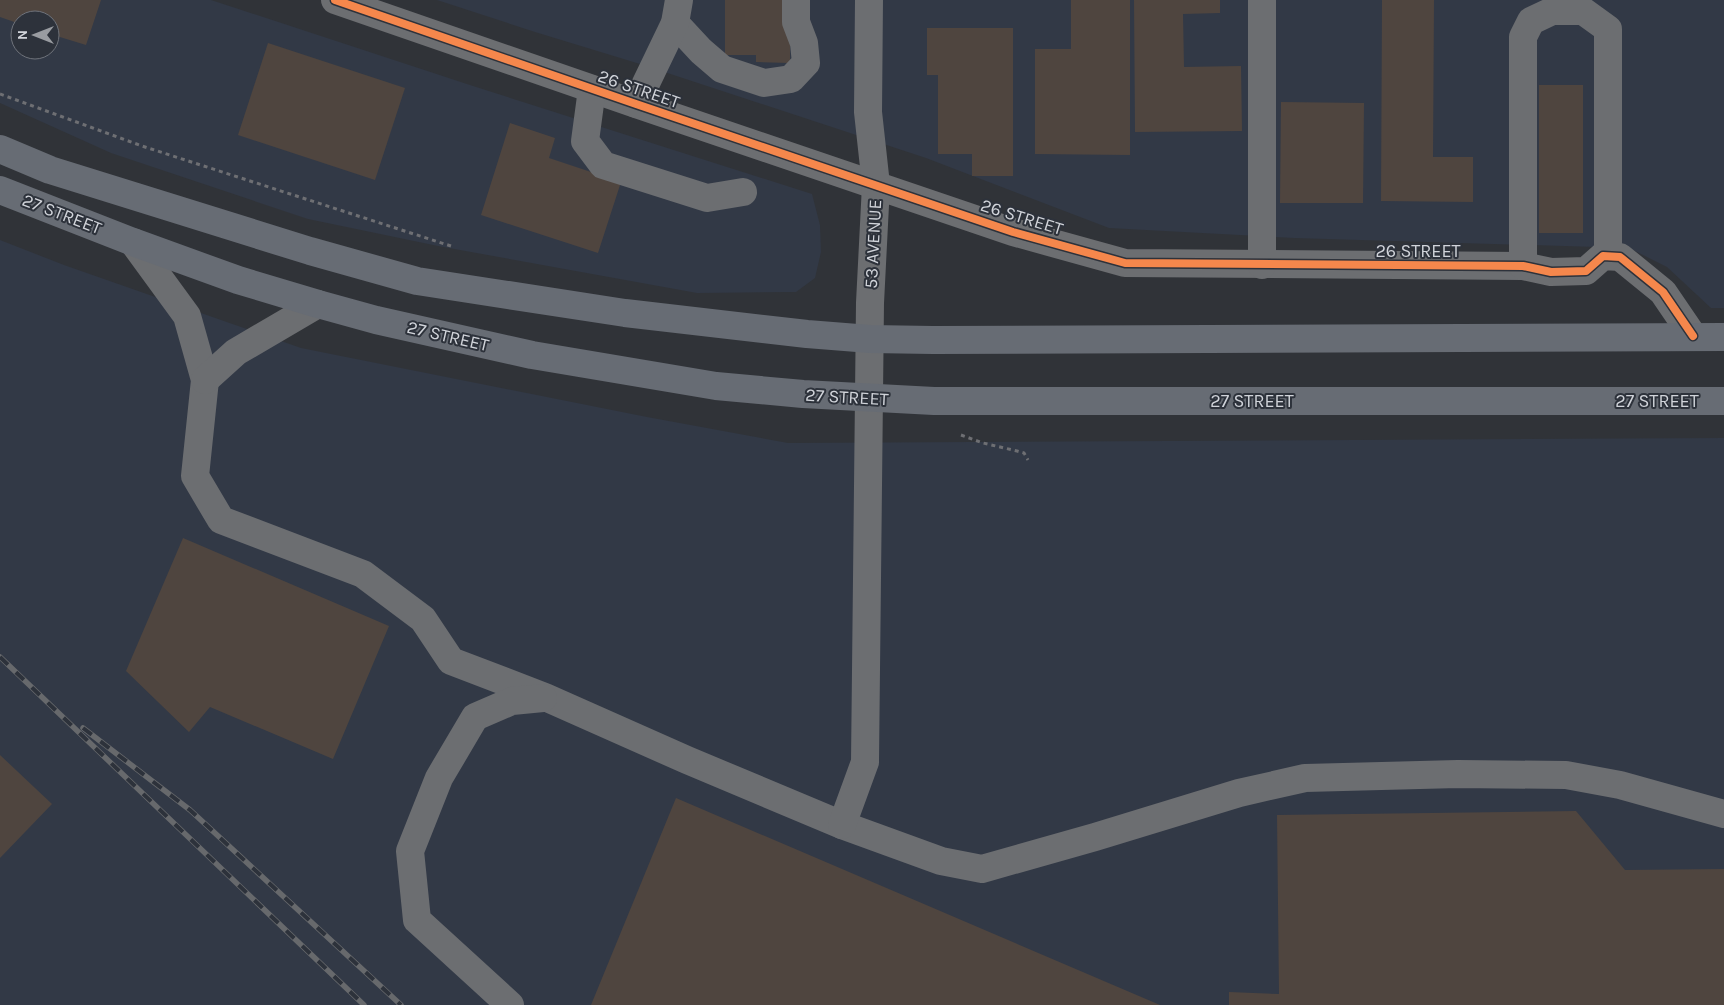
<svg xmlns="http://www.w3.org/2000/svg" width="1724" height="1005" font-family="Karla,sans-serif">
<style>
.built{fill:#323946;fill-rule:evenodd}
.building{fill:#4f453f}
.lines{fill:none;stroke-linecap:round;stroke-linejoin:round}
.path{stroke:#6e6f73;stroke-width:3;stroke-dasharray:4 4;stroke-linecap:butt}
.minor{stroke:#6c6e71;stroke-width:28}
.major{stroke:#676c74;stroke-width:28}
.rail-casing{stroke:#67696c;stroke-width:5.5}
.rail{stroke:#2d323b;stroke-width:4;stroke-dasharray:11;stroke-linecap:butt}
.cycleway-casing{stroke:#2d323b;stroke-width:11}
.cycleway{stroke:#f5874c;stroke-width:8}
.labels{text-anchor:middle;stroke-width:4;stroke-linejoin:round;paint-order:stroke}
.street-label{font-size:18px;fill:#d1d4da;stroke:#2d323b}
</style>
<rect width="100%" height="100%" fill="#303338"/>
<!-- built -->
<g class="built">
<path d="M0 0H211L473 86 812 194 820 225 821 252 815 278 796 292 697 293 438 246 308 219 111 153 0 103ZM20 20H50V50H20Z"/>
<path d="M437 0H1724V308H1711L1667 267 1629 248 1294 238 1109 228 926 158 640 64 535 32Z"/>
<path d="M0 240 64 265 301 348 647 417 788 443 1724 438V1005H0Z"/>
</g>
<!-- building -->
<g class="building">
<path d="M0 0H101L86 45 50 34V20H20V24L0 17Z"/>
<path d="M725 0H786L790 31V63L756 62V55H725Z"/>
<path d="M1071 0H1130V155L1035 154V49H1071Z"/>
<path d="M1134 0H1220V13L1183 14 1184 67 1241 66 1242 131 1135 132Z"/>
<path d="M1382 0H1434L1433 157H1473V202L1381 201Z"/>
<path d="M927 28H1013V176H972V154H938V75H927Z"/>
<path d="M268 43 405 88 375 180 238 135Z"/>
<rect x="1539" y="85" width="44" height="148"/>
<path d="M1281 102 1364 103 1363 203H1280Z"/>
<path d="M510 123 555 138 549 158 621 182 598 253 481 215Z"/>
<path d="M183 538 389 626 333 759 210 707 189 732 126 671Z"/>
<path d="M0 755 52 804 0 858Z"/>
<path d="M676 798 1160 1005H591Z"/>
<path d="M1576 811 1625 870 1724 869V1005H1229V992L1279 994 1277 815Z"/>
</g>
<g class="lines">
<!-- path -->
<g class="path">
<path d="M0 94 142 146 454 247"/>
<path d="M961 435 983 443 1017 451 1024 453 1028 460"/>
</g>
<!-- minor -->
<g class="minor">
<path d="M335 0 636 104 1013 232 1125 263 1523 266 1551 272 1586 271 1603 256 1620 257 1663 292 1693 336"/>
<path d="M675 23 701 51 722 69 764 83 791 79 806 63 804 43 796 22V0"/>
<path d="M592 89 585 141 603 165 707 198 743 192"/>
<path d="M636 104 675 23 679 0"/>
<path d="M133 242 187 316 205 380 195 476 221 520 363 574 423 619 451 661 545 697 687 760 842 825 941 861 982 869 1095 837 1239 793 1305 778 1458 774 1566 775 1620 785 1724 814"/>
<path d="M1262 265V0"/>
<path d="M1523 266V37L1531 21 1552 11H1583L1608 29V256"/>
<path d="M205 380 236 352 318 304"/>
<path d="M842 825 865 762 870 303 876 185 868 112 869 0"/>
<path d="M510 1005 417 920 410 851 439 778 475 717 512 701 543 698"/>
</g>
<!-- major -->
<g class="major">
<path d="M0 149 50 170 310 251 417 281 625 313 807 334 870 339 933 340 1724 337"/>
<path d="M0 190 133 242 238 280 318 304 376 320 532 355 716 386 803 394 934 401H1724"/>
</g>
<!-- rail casing -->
<g class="rail-casing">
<g id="rail">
<path d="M0 657 364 1005"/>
<path d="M83 728 190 810 401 1005"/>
</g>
</g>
<!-- rail -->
<use href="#rail" class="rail"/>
<!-- cycleway casing -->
<g class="cycleway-casing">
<path id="cycleway" d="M335 0 636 104 1013 232 1125 263 1523 266 1551 272 1586 271 1603 256 1620 257 1663 292 1693 336"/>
</g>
<!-- cycleway -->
<use href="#cycleway" class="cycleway"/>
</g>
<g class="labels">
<!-- street labels -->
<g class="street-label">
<text transform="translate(639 89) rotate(19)" y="6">26 STREET</text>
<text transform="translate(62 214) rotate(21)" y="6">27 STREET</text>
<text transform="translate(1022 217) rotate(17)" y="6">26 STREET</text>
<text transform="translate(873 244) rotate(-87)" y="6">53 AVENUE</text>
<text x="1418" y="257">26 STREET</text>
<text transform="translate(448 336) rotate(13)" y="6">27 STREET</text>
<text transform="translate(847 397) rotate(3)" y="6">27 STREET</text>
<text x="1252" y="407">27 STREET</text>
<text x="1657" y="407">27 STREET</text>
</g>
</g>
<!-- north arrow -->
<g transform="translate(35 35) rotate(270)"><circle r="24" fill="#2d323b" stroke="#6f737b"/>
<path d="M0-4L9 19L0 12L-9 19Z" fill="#999ca1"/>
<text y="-8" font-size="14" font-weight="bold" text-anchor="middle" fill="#d1d4da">N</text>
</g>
</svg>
